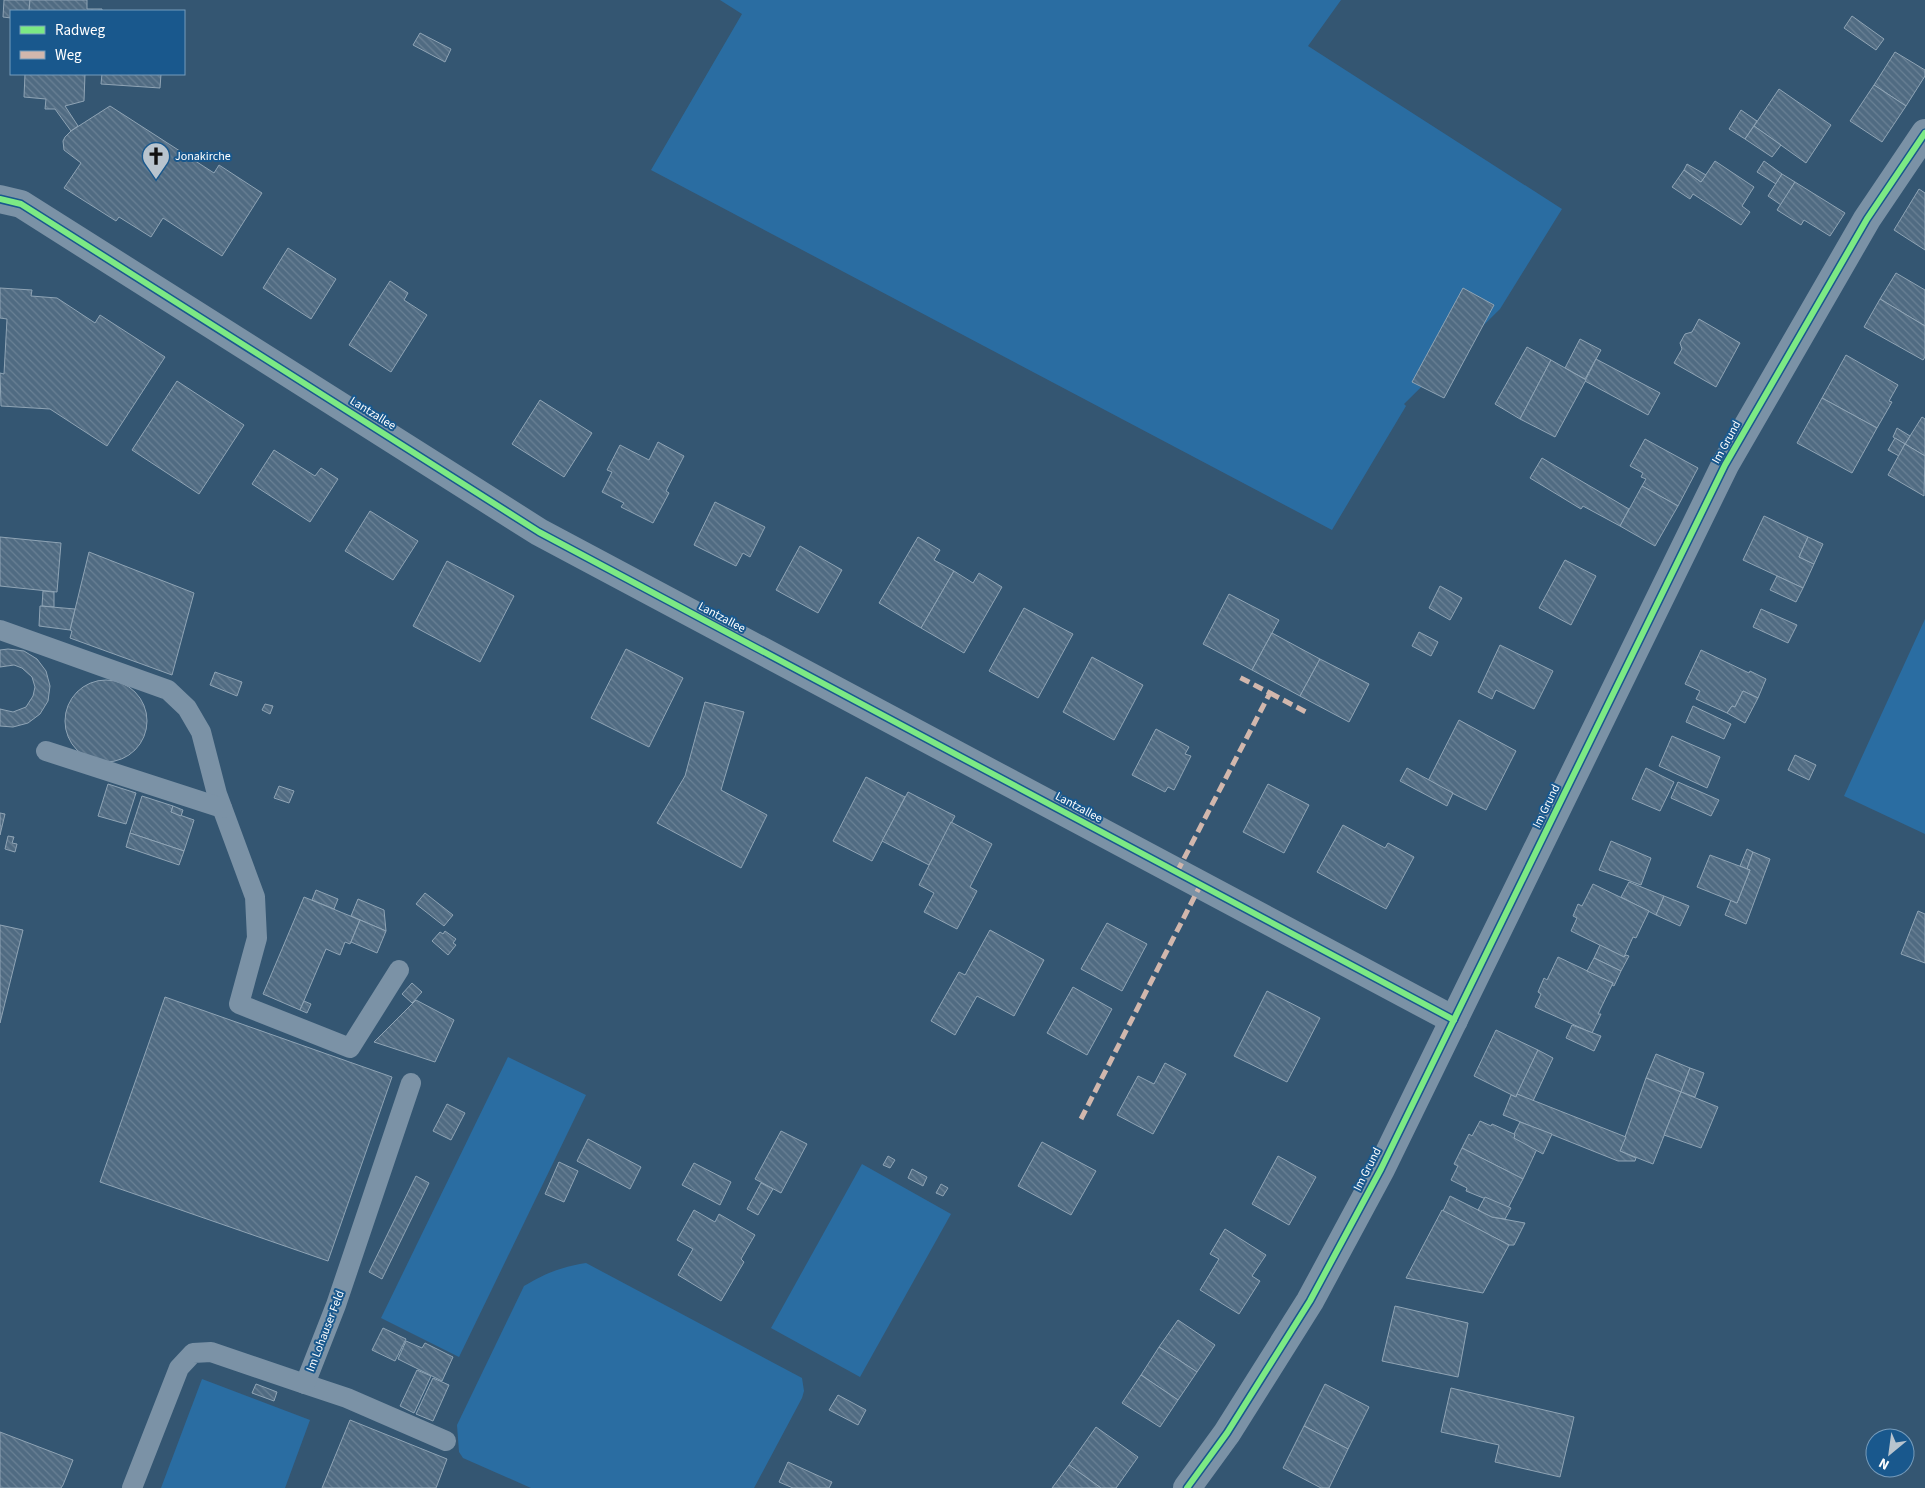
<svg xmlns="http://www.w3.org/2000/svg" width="1925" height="1488" font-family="'Source Sans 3',sans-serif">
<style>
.green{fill:#2a6da2}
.building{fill:url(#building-back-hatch);stroke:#8fa4b5}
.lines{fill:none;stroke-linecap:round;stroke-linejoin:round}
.service{stroke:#7b92a6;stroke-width:20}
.minor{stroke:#7b92a6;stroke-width:28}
.quiet{stroke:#d1b7ad;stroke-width:5;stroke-dasharray:10 5;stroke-linecap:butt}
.cycleway-casing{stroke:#19588d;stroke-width:9}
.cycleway{stroke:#7ce984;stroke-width:6}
.labels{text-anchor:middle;stroke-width:4;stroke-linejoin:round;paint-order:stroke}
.poi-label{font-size:12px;fill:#fff;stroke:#19588d;text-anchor:start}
.street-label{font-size:12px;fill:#fff;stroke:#19588d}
</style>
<defs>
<pattern id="building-back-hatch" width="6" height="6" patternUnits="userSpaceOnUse" patternTransform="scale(1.25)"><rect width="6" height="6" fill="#506b82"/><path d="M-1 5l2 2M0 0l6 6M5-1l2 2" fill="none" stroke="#6a8195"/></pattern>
</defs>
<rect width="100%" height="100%" fill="#345672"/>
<!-- green -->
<g class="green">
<path d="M720 0H1341L1308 46 1562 209 1500 309 1404 404 1406 406 1332 530 651 170 742 14Z"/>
<path d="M1925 619V834L1844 796Z"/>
<path d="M508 1057 586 1095 459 1357 381 1318Z"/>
<path d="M862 1164 951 1214 860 1377 771 1328Z"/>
<path d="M586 1263 802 1378 804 1391 802 1398 754 1488H531L463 1458 459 1452 457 1425 524 1286C546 1273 561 1267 586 1263Z"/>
<path d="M202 1379 310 1420 285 1488H161Z"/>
</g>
<!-- building -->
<g class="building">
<path d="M4 0H30L29 11H11V18L3 17Z"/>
<path d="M30 0H87V9H102V11H29Z"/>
<path d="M1852 16 1884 39 1876 50 1844 28Z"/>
<path d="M420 33 451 49 445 62 413 45Z"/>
<path d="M1895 52 1925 70V76L1906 106 1874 85Z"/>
<path d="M25 74H85L84 101 65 106 78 126 71 131 55 109H45L46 99 24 97Z"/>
<path d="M102 74H161L160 88 101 84Z"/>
<path d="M1874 85 1906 106 1882 142 1850 121Z"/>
<path d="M1779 89 1831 125 1806 163 1754 126Z"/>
<path d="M110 106 214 173 219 165 262 193 222 256 163 218 151 237 119 217 116 221 64 188 81 163 64 150 63 141 65 137 71 131Z"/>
<path d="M1741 110 1757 121 1745 139 1729 129Z"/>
<path d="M1754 126 1781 145 1772 157 1745 139Z"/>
<path d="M1715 161 1754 187 1742 206 1750 212 1741 225 1693 194 1690 199 1672 187 1684 170 1701 182Z"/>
<path d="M1764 161 1782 174 1776 184 1757 172Z"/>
<path d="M1687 164 1706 175 1701 182 1684 170Z"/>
<path d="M1782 174 1795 182 1781 205 1768 196Z"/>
<path d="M1795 182 1845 213 1830 236 1804 220 1801 225 1777 210Z"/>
<path d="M1919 189 1925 193V250L1894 230Z"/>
<path d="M288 248 336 279 311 319 263 288Z"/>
<path d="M1896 273 1925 290V326L1880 299Z"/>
<path d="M390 281 408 293 404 300 427 315 391 372 349 345Z"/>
<path d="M0 288 32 290 31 296 57 298 95 323 100 315 165 357 107 446 50 409 1 406 0 373 4 374 7 319 0 318Z"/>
<path d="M1463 288 1494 305 1444 398 1412 382Z"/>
<path d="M1880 299 1925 326V357L1923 360 1864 327Z"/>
<path d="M1699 319 1740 343 1716 387 1674 363 1682 349 1680 343 1685 334 1692 332Z"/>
<path d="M1580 339 1601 350 1585 379 1565 368Z"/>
<path d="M1527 347 1551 360 1520 419 1495 404Z"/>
<path d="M1846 355 1898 385 1889 401 1892 402 1877 428 1822 398Z"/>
<path d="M1596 359 1660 393 1648 415 1585 381Z"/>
<path d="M1551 360 1586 380 1555 437 1520 419Z"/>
<path d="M177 381 244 425 199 494 132 450Z"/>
<path d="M1822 398 1877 428 1852 473 1797 443Z"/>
<path d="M540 400 592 433 564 477 512 444Z"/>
<path d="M1922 417 1925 419V456L1905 444Z"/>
<path d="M1897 428 1910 436 1905 444 1893 437Z"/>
<path d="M1895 438 1905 444 1899 456 1888 450Z"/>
<path d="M1645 439 1698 468 1678 506 1642 486 1646 479 1641 477 1643 473 1630 466Z"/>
<path d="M658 442 684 456 666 491 669 493 653 523 621 507 624 503 602 492 612 472 607 470 620 445 649 460Z"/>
<path d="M1905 444 1925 456 1924 496 1888 475Z"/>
<path d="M274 450 315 476 321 468 338 479 310 522 252 484Z"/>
<path d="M1542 458 1629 509 1620 526 1583 506 1581 509 1530 478Z"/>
<path d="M1642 486 1678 506 1655 546 1620 526Z"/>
<path d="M715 502 765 527 750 557 743 553 736 566 694 545Z"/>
<path d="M370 511 418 541 393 580 345 551Z"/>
<path d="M1764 516 1808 537 1799 557 1814 564 1803 588 1743 560Z"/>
<path d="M0 537 61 543 57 592 0 586Z"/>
<path d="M918 537 940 550 934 560 954 571 921 628 879 603Z"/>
<path d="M1808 537 1823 544 1814 564 1799 557Z"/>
<path d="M800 546 842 570 818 613 776 590Z"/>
<path d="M89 552 194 593 172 675 70 638 72 631 70 630Z"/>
<path d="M1565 560 1596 576 1571 625 1539 608Z"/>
<path d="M447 561 514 596 480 662 413 626Z"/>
<path d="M954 571 973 583 979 573 1002 587 964 653 921 628Z"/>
<path d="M1777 576 1803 588 1796 602 1770 590Z"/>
<path d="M1440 586 1462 598 1450 620 1429 608Z"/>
<path d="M43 591 54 592V607L42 606Z"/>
<path d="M1229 594 1279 620 1252 670 1203 644Z"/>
<path d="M40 606 75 609 70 630 39 626Z"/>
<path d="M1024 608 1073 634 1038 698 989 671Z"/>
<path d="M1761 609 1797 625 1788 643 1753 627Z"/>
<path d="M1419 632 1438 642 1431 656 1412 646Z"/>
<path d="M1272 633 1320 659 1300 696 1252 670Z"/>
<path d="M1500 645 1553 671 1534 709 1496 690 1492 699 1478 692Z"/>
<path d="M8 649 24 651 37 659 46 671 50 686 48 701 40 714 28 723 13 727 0 726V709L13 712 26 707 33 696 35 687 32 677 22 668 14 665 0 667V650Z"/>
<path d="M626 649 683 678 649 747 591 718Z"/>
<path d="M1701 650 1749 673 1750 671 1766 679 1758 698 1743 691 1735 707 1732 706 1727 713 1696 699 1700 691 1685 684Z"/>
<path d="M1092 657 1143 685 1114 740 1063 712Z"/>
<path d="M1320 659 1369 684 1349 722 1300 696Z"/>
<path d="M215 672 242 682 237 696 210 685Z"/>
<circle cx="106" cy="721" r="41"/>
<path d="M1743 691 1758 698 1745 723 1727 713 1732 706 1735 707Z"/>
<path d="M705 702 744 712 721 790 767 815 741 868 657 823 685 776Z"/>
<path d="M265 704 273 706 270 714 262 710Z"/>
<path d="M1693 706 1731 724 1724 739 1686 722Z"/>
<path d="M1459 720 1516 751 1486 810 1428 781Z"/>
<path d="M1156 729 1189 747 1185 754 1191 756 1174 790 1168 787 1165 792 1132 775Z"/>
<path d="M1672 736 1720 757 1707 788 1659 766Z"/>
<path d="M1795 755 1816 765 1809 780 1788 770Z"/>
<path d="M1407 768 1453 793 1447 806 1400 781Z"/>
<path d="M1646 768 1674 782 1660 811 1632 799Z"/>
<path d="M866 777 905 797 872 861 833 841Z"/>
<path d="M1678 782 1719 800 1711 816 1671 798Z"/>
<path d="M108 784 136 793 126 824 98 816Z"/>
<path d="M1268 784 1309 805 1284 853 1243 832Z"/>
<path d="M279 786 294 791 289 803 274 798Z"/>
<path d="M908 792 955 816 929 865 882 841Z"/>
<path d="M142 796 173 806 171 812 194 820 184 851 130 833Z"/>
<path d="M173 806 183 810 181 816 171 812Z"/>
<path d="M0 813 5 814 0 835Z"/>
<path d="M951 822 992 844 970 887 977 891 957 929 924 912 934 893 919 885Z"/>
<path d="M1343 825 1385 848 1388 843 1414 857 1386 909 1317 872Z"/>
<path d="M130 833 184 851 179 865 126 847Z"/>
<path d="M8 836 14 837 12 843 17 844 15 852 5 849Z"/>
<path d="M1611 841 1651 858 1641 885 1599 870Z"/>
<path d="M1747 849 1753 852 1747 869 1740 866Z"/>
<path d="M1753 852 1770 859 1746 924 1725 915 1731 900 1737 903 1750 870 1747 869Z"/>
<path d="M1710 855 1750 870 1737 903 1697 887Z"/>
<path d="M1629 882 1664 896 1656 915 1621 897Z"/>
<path d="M1593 884 1649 911 1636 938 1633 937 1624 957 1571 931 1577 918 1573 916 1578 904 1582 906Z"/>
<path d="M316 890 338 899 334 909 312 900Z"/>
<path d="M425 893 453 915 444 926 416 904Z"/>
<path d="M1664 896 1689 906 1680 926 1656 915Z"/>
<path d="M304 897 360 920 350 944 345 942 340 955 326 949 300 1010 263 994Z"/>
<path d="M358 899 384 910 386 931 351 916Z"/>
<path d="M1918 911 1925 914V963L1901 954Z"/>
<path d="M360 920 386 931 377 953 351 942Z"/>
<path d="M1107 923 1147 944 1122 991 1081 969Z"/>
<path d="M0 925 23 930 0 1023Z"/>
<path d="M990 930 1044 960 1014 1016 977 996 955 1035 931 1021 959 972 965 975Z"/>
<path d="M445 931 456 939 453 943 456 945 448 955 432 941 440 932 443 934Z"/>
<path d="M1600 945 1624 957 1626 955 1629 956 1621 971 1594 958Z"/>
<path d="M1558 957 1613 983 1598 1014H1601L1592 1033 1535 1007 1541 994 1538 992 1544 978 1547 980Z"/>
<path d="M1594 958 1621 971 1614 986 1612 985 1613 983 1587 971Z"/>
<path d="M412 983 422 992 412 1003 402 994Z"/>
<path d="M1073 987 1112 1009 1087 1055 1047 1033Z"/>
<path d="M1267 991 1320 1018 1287 1082 1234 1056Z"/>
<path d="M165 997 392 1077 328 1261 100 1182Z"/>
<path d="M416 1000 454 1020 435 1062 374 1042Z"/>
<path d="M304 1001 311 1004 307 1013 300 1010Z"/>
<path d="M1572 1025 1601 1036 1594 1051 1566 1038Z"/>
<path d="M1496 1030 1538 1050 1516 1097 1474 1076Z"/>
<path d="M1538 1050 1553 1058 1533 1101 1517 1094Z"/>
<path d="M1656 1054 1690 1068 1681 1092 1646 1078Z"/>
<path d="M1165 1063 1186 1074 1153 1134 1117 1115 1138 1076 1154 1084Z"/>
<path d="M1690 1068 1704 1073 1695 1097 1681 1092Z"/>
<path d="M1646 1078 1681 1092 1653 1164 1620 1151Z"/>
<path d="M1681 1092 1718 1107 1701 1148 1664 1135Z"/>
<path d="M1517 1094 1626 1137 1620 1151 1636 1158 1635 1161H1618L1503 1115 1511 1095 1516 1097Z"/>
<path d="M447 1104 465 1113 451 1140 433 1131Z"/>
<path d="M1480 1121 1491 1126 1492 1124 1514 1134 1515 1135 1514 1138 1537 1149 1523 1179 1462 1148 1469 1134 1472 1136Z"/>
<path d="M1520 1122 1552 1134 1543 1154 1514 1138 1515 1135 1514 1134Z"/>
<path d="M781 1131 807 1144 781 1193 755 1179Z"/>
<path d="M588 1139 641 1167 630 1189 577 1161Z"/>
<path d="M1042 1142 1096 1171 1071 1215 1018 1186Z"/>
<path d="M1462 1148 1523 1179 1508 1208 1466 1191 1467 1188 1451 1180 1458 1166 1454 1164Z"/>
<path d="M888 1156 895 1160 890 1168 883 1165Z"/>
<path d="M1278 1156 1316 1177 1289 1225 1252 1204Z"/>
<path d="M559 1162 578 1171 564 1202 545 1194Z"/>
<path d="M694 1163 731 1182 720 1205 682 1185Z"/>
<path d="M912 1169 927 1177 923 1186 908 1178Z"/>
<path d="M416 1176 429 1183 382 1279 369 1272Z"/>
<path d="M761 1183 773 1189 758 1215 747 1209Z"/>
<path d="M941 1184 948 1188 943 1196 936 1193Z"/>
<path d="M1450 1196 1492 1217 1525 1223 1514 1245H1509L1443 1211Z"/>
<path d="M1485 1197 1511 1208 1505 1219 1492 1217 1478 1210Z"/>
<path d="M694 1210 715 1222 719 1214 755 1235 741 1259 744 1262 721 1301 678 1275 693 1249 677 1240Z"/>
<path d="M1442 1210 1509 1245 1483 1293 1406 1278Z"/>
<path d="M1225 1229 1266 1255 1252 1276 1260 1281 1239 1314 1200 1290 1219 1259 1210 1254Z"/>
<path d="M1395 1306 1468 1323 1458 1377 1382 1361Z"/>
<path d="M1178 1320 1215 1345 1197 1372 1159 1347Z"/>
<path d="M383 1328 406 1339 395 1361 372 1350Z"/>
<path d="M406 1341 422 1348 425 1343 453 1357 442 1381 398 1359Z"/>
<path d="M1159 1347 1197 1372 1178 1400 1141 1375Z"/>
<path d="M417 1370 431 1376 414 1413 400 1406Z"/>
<path d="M1141 1375 1178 1400 1160 1427 1122 1403Z"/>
<path d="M433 1378 449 1385 433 1421 416 1414Z"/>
<path d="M256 1384 277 1392 274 1401 252 1393Z"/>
<path d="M1325 1384 1369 1407 1348 1449 1304 1426Z"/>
<path d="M1451 1388 1574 1417 1560 1477 1495 1462 1499 1445 1441 1432Z"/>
<path d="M838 1395 866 1410 858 1425 829 1410Z"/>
<path d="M350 1420 447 1459 436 1488H322Z"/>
<path d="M1304 1426 1348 1449 1329 1488H1321L1283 1468Z"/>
<path d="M1096 1427 1138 1457 1116 1488H1101L1069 1465Z"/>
<path d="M0 1432 73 1460 63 1485 61 1488H0Z"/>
<path d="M788 1462 832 1482 829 1488H793L779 1482Z"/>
<path d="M1069 1465 1101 1488H1052Z"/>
</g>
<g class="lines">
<!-- service -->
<g class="service">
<path d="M0 630 168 690 187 708 201 732 217 794 255 897 257 938 239 1004 350 1048 399 970"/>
<path d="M46 751 222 808"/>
<path d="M305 1384 347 1398 446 1441"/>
<path d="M132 1488 179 1368 193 1353 211 1352 305 1384 336 1305 411 1083"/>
</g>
<!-- minor -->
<g class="minor">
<path d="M0 199 21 204 539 532 1454 1020"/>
<path d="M1187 1488 1227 1433 1310 1301 1381 1169 1725 465 1867 219 1925 133"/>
</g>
<!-- quiet -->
<g class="quiet">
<path d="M1270 693 1306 712"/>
<path d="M1177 872 1270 693 1237 676"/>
<path d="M1081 1119 1201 884"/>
</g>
<!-- cycleway casing -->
<g class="cycleway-casing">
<g id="cycleway">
<path d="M0 199 21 204 539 532 1454 1020"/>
<path d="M1187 1488 1227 1433 1310 1301 1381 1169 1725 465 1867 219 1925 133"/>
</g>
</g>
<!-- cycleway -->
<use href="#cycleway" class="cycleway"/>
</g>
<!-- icons -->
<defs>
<g id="church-pin" transform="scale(1.4375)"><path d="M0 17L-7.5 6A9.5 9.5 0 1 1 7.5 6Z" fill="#b8c4ce" stroke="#19588d"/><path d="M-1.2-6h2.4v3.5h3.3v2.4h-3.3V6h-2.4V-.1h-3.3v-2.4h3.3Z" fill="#111"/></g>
</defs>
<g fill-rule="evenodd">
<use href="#church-pin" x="156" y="156"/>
</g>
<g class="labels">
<!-- poi labels -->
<g class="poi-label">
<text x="175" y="160">Jonakirche</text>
</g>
<!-- street labels -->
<g class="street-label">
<text transform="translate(373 413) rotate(32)" y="4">Lantzallee</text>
<text transform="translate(1726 442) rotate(-61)" y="4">Im Grund</text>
<text transform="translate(722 617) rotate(28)" y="4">Lantzallee</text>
<text transform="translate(1546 806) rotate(-64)" y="4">Im Grund</text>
<text transform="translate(1079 807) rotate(28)" y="4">Lantzallee</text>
<text transform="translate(1367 1169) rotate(-63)" y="4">Im Grund</text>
<text transform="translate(325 1331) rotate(-69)" y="4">Im Lohauser Feld</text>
</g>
</g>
<!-- legend -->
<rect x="10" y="10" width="175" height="65" fill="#19588d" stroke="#759bbb"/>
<rect x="20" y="26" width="25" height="8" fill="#7ce984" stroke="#759bbb"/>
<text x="55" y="35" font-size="15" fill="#ffffff">Radweg</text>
<rect x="20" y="51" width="25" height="8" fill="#d1b7ad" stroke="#759bbb"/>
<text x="55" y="60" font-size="15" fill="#ffffff">Weg</text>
<!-- north arrow -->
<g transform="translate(1890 1453) rotate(209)"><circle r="24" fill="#19588d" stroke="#759bbb"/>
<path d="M0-4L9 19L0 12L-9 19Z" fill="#b8c4ce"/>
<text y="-8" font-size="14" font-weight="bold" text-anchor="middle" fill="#ffffff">N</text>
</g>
</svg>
